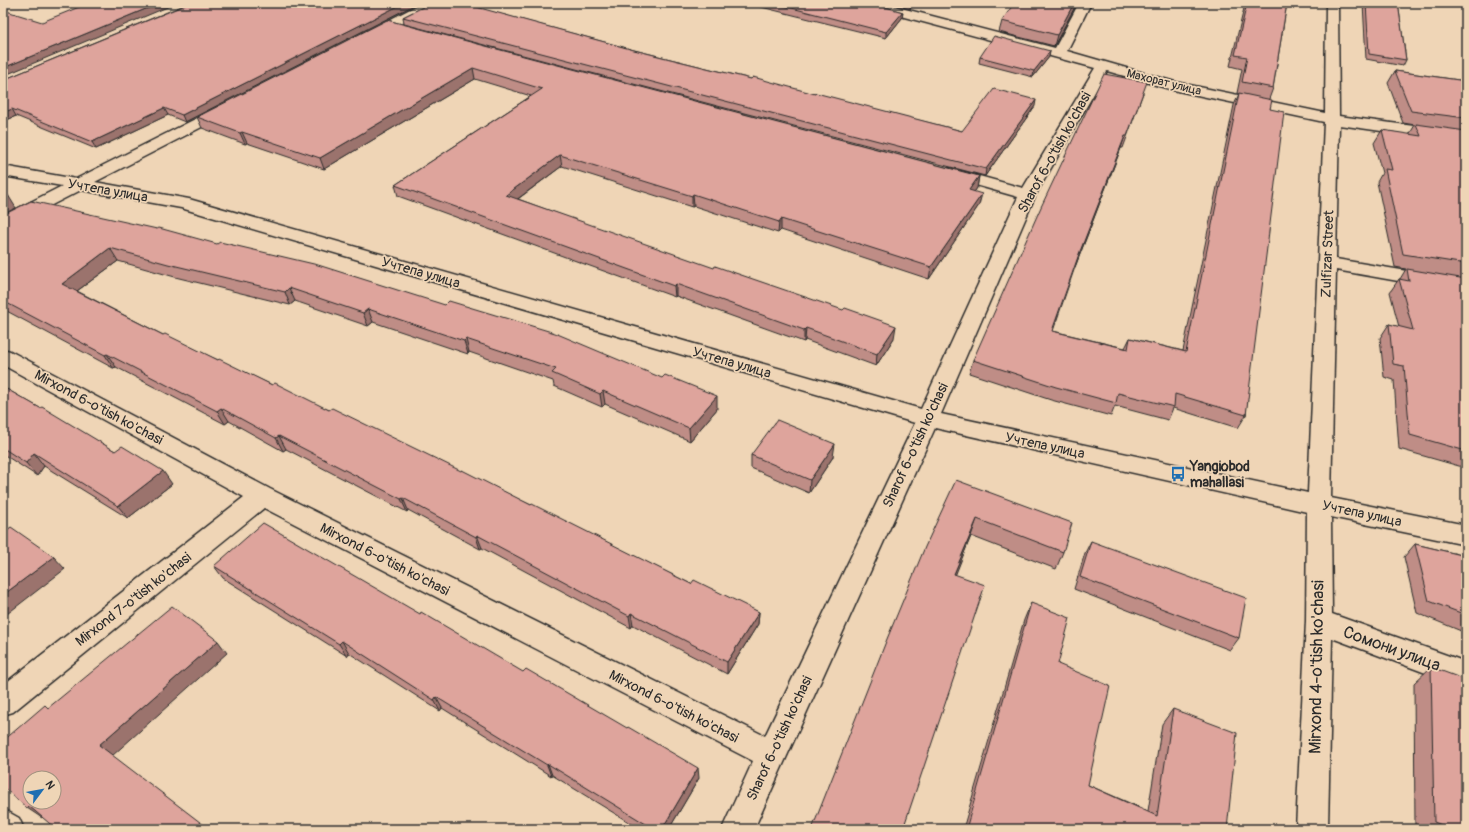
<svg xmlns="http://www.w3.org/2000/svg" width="1469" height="832" font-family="Pangolin,sans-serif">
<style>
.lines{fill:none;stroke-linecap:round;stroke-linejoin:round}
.minor-casing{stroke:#2b2b2b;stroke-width:3}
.minor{fill:#efd5b6;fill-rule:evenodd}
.wall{fill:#bf8d86;stroke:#2b2b2b}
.shaded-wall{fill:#9b736d;stroke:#2b2b2b}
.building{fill:#dea49c;stroke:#2b2b2b;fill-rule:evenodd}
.labels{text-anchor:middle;stroke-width:3.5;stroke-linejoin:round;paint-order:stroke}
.far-street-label{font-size:12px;fill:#2b2b2b;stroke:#efd5b6}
.street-label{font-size:14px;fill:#2b2b2b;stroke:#efd5b6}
.poi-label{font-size:14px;font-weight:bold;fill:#2b2b2b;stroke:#efd5b6;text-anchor:start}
.near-street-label{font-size:17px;fill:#2b2b2b;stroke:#efd5b6}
</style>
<rect width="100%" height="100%" fill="#efd5b6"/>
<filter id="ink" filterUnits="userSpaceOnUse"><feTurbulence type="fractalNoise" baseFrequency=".025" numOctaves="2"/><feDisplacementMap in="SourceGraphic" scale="8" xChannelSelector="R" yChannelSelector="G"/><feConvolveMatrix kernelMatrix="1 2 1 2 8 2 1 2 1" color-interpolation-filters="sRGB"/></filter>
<g filter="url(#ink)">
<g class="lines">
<!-- minor casing -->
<g class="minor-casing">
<g id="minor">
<path d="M422 3H437L435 6 374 39H364L362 36 364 33Z"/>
<path d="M861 3H882L1055 48 1079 3H1091L1067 51 1175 82 1325 113 1326 3H1338L1339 116 1466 133V143L1339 125 1336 259 1466 281V293L1336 270 1331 498 1466 525V545L1331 517 1332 614 1466 662V688L1332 638 1328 829H1296L1306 621 1307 512 935 428 754 829H722L753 761 264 508 13 712 3 715V685L244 497 3 365V349L10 351 270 489 765 736 915 423 181 208 81 190 9 227 3 228V216L62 186 3 176V166L76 179 221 106 226 105 231 106 233 109 231 112 95 182 189 199 921 409 1018 197 944 176 942 173 944 170 950 168 1023 188 1095 68 863 6ZM1107 71 1173 90 1324 122 1308 493 941 414 1036 194Z"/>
<path d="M3 809 19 818 24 829H3Z"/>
</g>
</g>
<!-- minor -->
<use href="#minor" class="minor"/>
</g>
<!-- wall -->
<g class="wall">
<path d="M189 3H418L185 122 168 115 96 149 16 116 9 119 3 117V80Z"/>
<path d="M431 3H487L478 8 634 50 751 79 815 94 962 131 1035 106 985 176 404 24 403 17Z"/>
<path d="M745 3H871L903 12 902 18 886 38Z"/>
<path d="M888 3H915L910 9Z"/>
<path d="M1077 3 1054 46 999 32 1002 21Z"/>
<path d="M1243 3H1287L1273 88 1269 99 1270 109 1246 415 1238 428 1173 408 1168 420 1115 406 1111 416 1051 400 969 373 973 360 1143 93 1123 148H1121L1075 267 1053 331 1125 348 1130 338 1183 351 1234 105 1239 94 1237 93 1242 69 1230 66 1245 4Z"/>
<path d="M1363 3H1398L1406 60 1403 66 1366 59Z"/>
<path d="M387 20 979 176 977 188 974 192 979 205 929 279 781 230 778 233 694 206 692 207 562 166 518 199 894 338 876 366 805 340 804 342 676 296 675 297 398 196 395 185 531 96 475 79 324 169 247 143 245 144 202 128 197 117Z"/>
<path d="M1050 51 1049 57 1033 77 979 63 980 57Z"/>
<path d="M1395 71 1466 81V468L1399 449 1394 380 1384 377 1380 338 1389 324 1399 327 1390 292 1399 279H1400L1406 269 1395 267 1377 182 1382 173 1374 143 1382 130 1409 135 1415 125 1403 123 1388 83Z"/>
<path d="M31 201 717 409 690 441 605 404 602 407 554 386 553 381 469 352 468 354 373 322 368 326 295 301 290 305 175 277 118 261 77 291 163 335 218 360 272 385 329 410 531 505 691 584 759 612 758 624 727 674 633 625 631 628 482 548 480 549 408 510 407 512 286 449 283 451 229 421 225 424 116 367 113 368 3 309V215Z"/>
<path d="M3 387 115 451 172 484 128 518 44 466 37 476 3 454Z"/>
<path d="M751 455 833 457 809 493 751 468Z"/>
<path d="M956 480 1063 552 1056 569 971 536 955 574 903 829Z"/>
<path d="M1091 541 1239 638 1230 650 1074 589 1085 553Z"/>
<path d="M1415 544 1466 556V633L1417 613 1404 557Z"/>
<path d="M214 566 699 778 669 829H640L552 775 551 776 442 708 440 711 349 653 347 656 223 578Z"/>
<path d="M1031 603 1058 664 1088 785 1148 811 1162 724 1173 709 1227 829H963L1024 620Z"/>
<path d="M1431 667 1466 829H1415L1414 683Z"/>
</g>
<!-- shaded-wall -->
<g class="shaded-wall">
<path d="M160 3H177L3 76V68Z"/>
<path d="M404 3H418L185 122 182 115Z"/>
<path d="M474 3H487L470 12 469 5Z"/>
<path d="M911 3H915L910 9Z"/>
<path d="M1074 3H1077L1054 46 1057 35Z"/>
<path d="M1092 3H1094L1090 8Z"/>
<path d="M903 12 902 18 886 38V32Z"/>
<path d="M1050 51 1049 57 1033 77 1034 71Z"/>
<path d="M473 68 475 79 324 169 320 158Z"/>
<path d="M1036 100 1035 106 985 176 986 169Z"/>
<path d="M164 108 168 115 96 149 92 142Z"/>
<path d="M12 109 16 116 9 119 5 112Z"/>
<path d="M242 132 247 143 245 144 240 133Z"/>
<path d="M1125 136 1121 148 1075 267 1079 254Z"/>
<path d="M560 155 562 166 508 206 506 195Z"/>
<path d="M979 176 977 188 967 202 969 190Z"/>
<path d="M693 194 694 206 692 207V196Z"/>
<path d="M982 194 979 205 929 279 931 267Z"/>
<path d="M8 195 16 208 3 214V198Z"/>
<path d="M781 219V230L778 233 779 222Z"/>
<path d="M110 248 118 261 70 296 62 284Z"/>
<path d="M676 284V296L675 297 674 286Z"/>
<path d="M289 288 295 301 290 305 285 292Z"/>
<path d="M368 309 373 322 368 326 363 313Z"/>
<path d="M896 326 894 338 876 366 877 354Z"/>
<path d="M806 328 805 340 804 342V330Z"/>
<path d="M466 339 469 352 468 354 464 341Z"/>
<path d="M107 354 116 367 113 368 105 355Z"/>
<path d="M603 391 605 404 602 407 600 394Z"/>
<path d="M717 396V409L690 441 689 428Z"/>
<path d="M221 408 229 421 225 424 217 411Z"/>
<path d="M279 436 286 449 283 451 276 438Z"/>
<path d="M835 444 833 457 809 493 810 480Z"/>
<path d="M34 453 44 466 37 476 26 463Z"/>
<path d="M163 471 172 484 128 518 118 506Z"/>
<path d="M403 498 408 510 407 512 401 499Z"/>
<path d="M977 519 971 536 949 591 954 574Z"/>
<path d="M477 535 482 548 480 549 476 537Z"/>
<path d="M54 557 65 569 7 614 3 610V595Z"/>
<path d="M759 612 758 624 727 674V662Z"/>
<path d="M631 613 633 625 631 628 629 616Z"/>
<path d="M218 641 227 653 112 756 99 745Z"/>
<path d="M342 641 349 653 347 656 339 644Z"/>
<path d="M436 697 442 708 440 711 434 700Z"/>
<path d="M548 764 552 775 551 776 547 765Z"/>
<path d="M698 768 699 778 669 829H662Z"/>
<path d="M29 806 43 816 42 818 27 808Z"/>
</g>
<!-- building -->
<g class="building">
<path d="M89 3H160L3 68V10L42 22Z"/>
<path d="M190 3H404L182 115 164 108 92 142 12 109 5 112H3V80Z"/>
<path d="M431 3H474L469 5 634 50 751 79 753 77 815 94 816 93 962 131 994 89 1036 100 986 169 403 17Z"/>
<path d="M772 3H871L903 12 886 32Z"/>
<path d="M1014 3H1074L1057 35 1002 21Z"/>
<path d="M1247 3H1287L1273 88 1242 82 1247 57 1235 55Z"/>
<path d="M1366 3H1398L1406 60 1369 54Z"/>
<path d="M387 20 979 176 969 190 982 194 931 267 781 219 779 222 693 194 692 196 560 155 506 195 714 268 715 266 843 310 845 308 896 326 877 354 806 328 804 330 676 284 674 286 395 185 542 89 473 68 320 158 242 132 240 133 197 117Z"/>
<path d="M994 36 1050 51 1034 71 980 57Z"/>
<path d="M1395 71 1466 81V118L1411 111Z"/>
<path d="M1104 74 1147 82 1127 136H1125L1079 254 1052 331 1128 349 1130 338 1186 352 1239 93 1272 100 1270 109 1284 112 1246 415 1175 394 1174 407 1118 393 1116 403 1056 387 973 360 1041 207Z"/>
<path d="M1416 124 1466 131V264L1403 254 1385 169 1392 170 1382 130 1421 136Z"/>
<path d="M3 194 8 195 3 198Z"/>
<path d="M31 201 157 229 159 228 217 244 220 242 318 265 445 305 449 301 555 333 662 378 665 375 717 396 689 428 603 391 600 394 552 373 556 369 466 339 464 341 368 309 363 313 289 288 285 292 168 264 110 248 62 284 163 335 165 334 218 360 219 359 272 385 275 383 329 410 332 408 461 471 462 470 531 505 532 504 691 584 694 580 759 612 727 662 631 613 629 616 477 535 476 537 403 498 401 499 279 436 276 438 221 408 217 411 107 354 105 355 3 301V215Z"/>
<path d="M1407 269 1466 279V451L1410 435 1404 366 1393 364 1389 324 1413 330 1399 279 1409 281Z"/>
<path d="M3 387 40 408 42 407 115 451 122 446 163 471 118 506 34 453 26 463 3 448Z"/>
<path d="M777 420 835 444 810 480 751 455Z"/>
<path d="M956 480 1072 523 1063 552 977 519 954 574 985 585 903 829H812L887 639 925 547Z"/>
<path d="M263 523 420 614 421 612 523 672 526 669 627 728 628 727 698 768 662 829H654L548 764 547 765 436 697 434 700 342 641 339 644 214 566Z"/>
<path d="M11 527 54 557 3 595V533Z"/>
<path d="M1091 541 1246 598 1239 638 1080 577Z"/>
<path d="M1415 544 1466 556V615L1429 601Z"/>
<path d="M1031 603 1070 618 1058 664 1110 686 1088 785 1157 816 1173 709 1237 733 1227 829H966Z"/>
<path d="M172 606 218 641 99 745 209 829H56L29 806 27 808 3 787V741L45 705 48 708ZM30 778H54V802H30Z"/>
<path d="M1431 667 1466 680V829H1452L1434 822Z"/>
</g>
</g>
<!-- icons -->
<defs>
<g id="bus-bare" transform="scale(1.2)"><path d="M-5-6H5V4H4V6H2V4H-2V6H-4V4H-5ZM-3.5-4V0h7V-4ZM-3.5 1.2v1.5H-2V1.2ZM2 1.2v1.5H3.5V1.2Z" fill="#1f6fb2" stroke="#efd5b6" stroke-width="2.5" paint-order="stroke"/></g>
</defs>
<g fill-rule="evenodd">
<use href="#bus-bare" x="1178" y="474"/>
</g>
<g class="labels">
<!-- far-street labels -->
<g class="far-street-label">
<text transform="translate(1164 82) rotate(14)" y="4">Махорат улица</text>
</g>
<!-- street labels -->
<g class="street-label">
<text transform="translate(1054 152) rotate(-61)" y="5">Sharof 6-o'tish ko'chasi</text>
<text transform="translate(108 190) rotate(10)" y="5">Учтепа улица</text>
<text transform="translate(1327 254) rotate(-88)" y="5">Zulfizar Street</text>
<text transform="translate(421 272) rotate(16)" y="5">Учтепа улица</text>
<text transform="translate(732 362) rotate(16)" y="5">Учтепа улица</text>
<text transform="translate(99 407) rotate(28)" y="5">Mirxond 6-o'tish ko'chasi</text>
<text transform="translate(915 445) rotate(-65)" y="5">Sharof 6-o'tish ko'chasi</text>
<text transform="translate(1045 445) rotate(12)" y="5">Учтепа улица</text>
<text transform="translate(1362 513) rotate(12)" y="5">Учтепа улица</text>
<text transform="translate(385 559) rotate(27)" y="5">Mirxond 6-o'tish ko'chasi</text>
<text transform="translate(133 599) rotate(-38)" y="5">Mirxond 7-o'tish ko'chasi</text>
<text transform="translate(674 706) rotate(27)" y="5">Mirxond 6-o'tish ko'chasi</text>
<text transform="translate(779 738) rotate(-65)" y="5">Sharof 6-o'tish ko'chasi</text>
</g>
<!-- poi labels -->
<g class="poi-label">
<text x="1190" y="471">Yangiobod<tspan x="1190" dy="16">mahallasi</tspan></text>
</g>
<!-- near-street labels -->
<g class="near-street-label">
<text transform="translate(1392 648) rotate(20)" y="6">Сомони улица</text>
<text transform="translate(1316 667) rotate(-89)" y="6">Mirxond 4-o'tish ko'chasi</text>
</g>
</g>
<!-- margin -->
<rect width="1469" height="832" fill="none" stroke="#efd5b6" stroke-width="16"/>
<rect x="8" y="8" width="1453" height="816" fill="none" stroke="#2b2b2b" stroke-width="1.5" filter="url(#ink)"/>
<!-- north arrow -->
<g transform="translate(42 790) rotate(58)"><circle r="19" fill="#efd5b6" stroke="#a1917e"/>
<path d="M0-3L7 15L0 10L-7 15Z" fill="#1f6fb2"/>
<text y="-6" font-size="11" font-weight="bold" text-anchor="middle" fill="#2b2b2b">N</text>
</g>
</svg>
